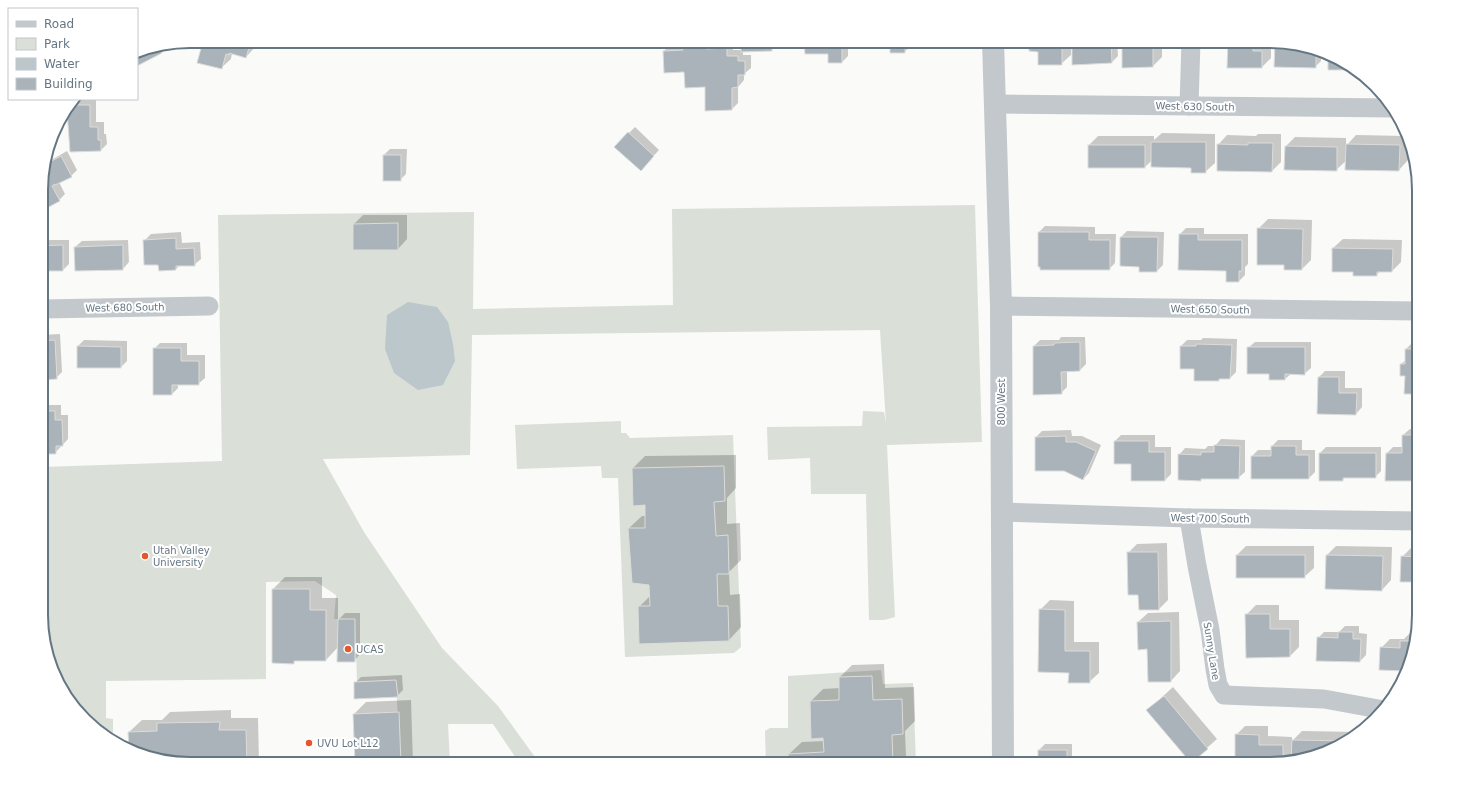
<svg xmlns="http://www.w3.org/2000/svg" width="1460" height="805" font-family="'DejaVu Sans',sans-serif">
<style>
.green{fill:#dadfd7}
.water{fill:#bbc7cb}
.shadow{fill:#0003}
.building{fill:#aab3b9;stroke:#dcdcda}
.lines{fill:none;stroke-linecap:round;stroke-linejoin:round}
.minor{stroke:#c3c8cc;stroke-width:19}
.tertiary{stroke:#c3c8cc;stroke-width:22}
.poi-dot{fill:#e4572e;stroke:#fff;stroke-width:1.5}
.labels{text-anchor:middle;stroke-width:4;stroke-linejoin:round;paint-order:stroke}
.street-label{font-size:10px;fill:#657683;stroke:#fff}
.poi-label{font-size:10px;fill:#657683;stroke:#fff;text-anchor:start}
.rim{fill:none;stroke:#657683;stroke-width:2}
</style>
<rect width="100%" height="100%" fill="#fafaf8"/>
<!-- green -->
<g class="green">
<path d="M975 205 982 442 887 445 895 617 884 620H869L866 494H811L810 458 768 460 767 427 862 426 863 411 884 412 886 423 880 330 472 335 470 455 323 459 364 532 442 648 498 706 540 764H520L493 724H448L450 764H400L396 681 357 682 355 619H334L336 595 315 581 266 582V679L106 681V718L113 719V740L72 706 52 672 42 635V467L222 461 218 215 474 212 473 309 673 305 672 209Z"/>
<path d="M621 421V433H626L630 438 733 435 741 647 734 653 625 657 618 478H602L601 466 517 469 515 425Z"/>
<path d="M881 670 883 684 913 683 916 764H766L765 731 770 728H788V676Z"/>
</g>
<!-- water -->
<path class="water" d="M408 302 437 307 448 322 453 344 455 361 443 385 418 390 394 373 385 349 387 315Z"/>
<!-- shadow -->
<g class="shadow">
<path d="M204 41H257L255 47 246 57 232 53 231 59 221 68Z"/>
<path d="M683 41H712V43H732L733 50H742V41H781L771 50 743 51V55H751V68L744 74V80L738 87V103L732 109 706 86 685 71 664 51 670 45H684Z"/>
<path d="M805 41H859L857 43H848V56L842 62 829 53Z"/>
<path d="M881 41H936L932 45 911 46 904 52 891 44Z"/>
<path d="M1030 41H1071V55L1061 64 1039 51Z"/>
<path d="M1073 41H1117L1118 56 1111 63 1071 43Z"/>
<path d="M1123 41H1162V57L1153 66 1123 67Z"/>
<path d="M1229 41 1271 42V58L1262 67Z"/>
<path d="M1277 43 1321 53V61L1315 67 1276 44Z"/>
<path d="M169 45 162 52 137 65V51Z"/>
<path d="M75 99H96V122H104V134H106L107 144 101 150 71 151 68 109Z"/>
<path d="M635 127 659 150 647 163 629 133Z"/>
<path d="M1162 133 1215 134V163L1205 172 1192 167 1152 160 1145 167H1089V145L1098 136H1154V140Z"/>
<path d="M1258 134H1281V162L1272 171 1218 145 1227 135 1256 136Z"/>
<path d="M1356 135 1405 136 1408 146V160L1399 170 1347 160 1336 170 1286 146 1295 137 1346 138V146Z"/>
<path d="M390 149H407L406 174 400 180 384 155Z"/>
<path d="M67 151 77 170 71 176 59 182 65 194 59 200 41 180 46 163Z"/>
<path d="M363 215H407V239L398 249 354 224Z"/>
<path d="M1268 219 1312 220 1311 260 1302 269H1285V264L1258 229Z"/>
<path d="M1045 226 1095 227V234H1116L1115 263 1109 269 1039 232Z"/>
<path d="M1186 228H1204V234H1248V264L1245 267V275L1239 281 1227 270 1180 234Z"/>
<path d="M1127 231 1164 232 1163 265 1157 271 1140 266 1121 237Z"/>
<path d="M181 232 182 243 200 242 201 259 194 265H180L176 269 159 264 145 240 151 234Z"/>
<path d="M1343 239 1402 240 1401 262 1392 271H1381L1376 275 1354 271 1333 248Z"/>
<path d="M41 240H69V264L63 270H42Z"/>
<path d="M128 240 129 262 123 269 75 247 82 241Z"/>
<path d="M60 334 62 372 56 378 42 379V335Z"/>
<path d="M1061 337H1085L1086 364 1080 370H1067V387L1061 393 1034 346 1040 340H1059Z"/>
<path d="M1203 338 1237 339 1236 372 1230 378H1220L1219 380 1195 368 1181 346 1187 340H1201Z"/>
<path d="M84 340 127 341V361L121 367 78 346Z"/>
<path d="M1255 342H1311V368L1304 374H1291L1285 379 1270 373 1248 348Z"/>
<path d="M160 343H187V355H205V378L198 384H178V388L172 394 154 349Z"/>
<path d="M1412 343H1418V393H1405L1406 375 1401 364 1406 360V349Z"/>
<path d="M1325 371H1345V388H1362V407L1356 414 1318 413 1319 377Z"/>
<path d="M42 405H61V415H68V439L55 453H42Z"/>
<path d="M1410 429H1418L1419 480 1387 453 1393 447H1403V435Z"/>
<path d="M1071 430 1072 436H1082L1101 445 1089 473 1083 479 1036 437 1042 431Z"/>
<path d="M1121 435H1155V447H1171V474L1165 480 1132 463 1115 441Z"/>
<path d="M1221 439 1245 440V472L1238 478H1203L1201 480 1179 455 1185 448 1205 449 1208 446H1215Z"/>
<path d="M1278 440H1302V450H1315V472L1309 478 1252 456 1258 450H1272V446Z"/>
<path d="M1326 447H1381V471L1375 477H1345L1343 480 1320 453Z"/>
<path d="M736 455V488L727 498V524L740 523 741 560 729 572 730 595 740 594 741 627 729 640 639 607 650 596V584L629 528 642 516H646V504L633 468 645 456Z"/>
<path d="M1167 543 1168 600 1159 609 1139 594 1128 553 1137 544Z"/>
<path d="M1246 546H1314V568L1304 577 1237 555Z"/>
<path d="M1336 546 1392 547 1391 580 1382 590 1326 588 1327 555Z"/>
<path d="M1411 548H1419V581L1402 557Z"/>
<path d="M285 577H322V598H338V620L345 613H360V654L354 661 338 647 326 660H296L293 663 273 589Z"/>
<path d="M1050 600 1074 601V642H1099V673L1089 682 1070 672 1040 610Z"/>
<path d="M1256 605H1279V620H1299V647L1290 656 1246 615Z"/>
<path d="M1179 612 1180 671 1171 681 1148 648 1138 622 1148 613Z"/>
<path d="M1345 626H1359V633L1367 634 1366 655 1360 661 1318 638 1324 632H1339Z"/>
<path d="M1411 632H1415L1406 670 1381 648 1390 639H1404Z"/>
<path d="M884 664 885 688 914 687 915 721 905 731 906 757 918 756V764H790L789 754 802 742 824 741 811 701 823 689 840 688V677L852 665Z"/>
<path d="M402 675 403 690 397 696 355 683 361 677Z"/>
<path d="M1173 687 1217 739 1191 762 1148 710Z"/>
<path d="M411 700 413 764H356L354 714 366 702Z"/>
<path d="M231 710V718H258L259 764H190L130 750 129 732 142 720H162L170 712Z"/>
<path d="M1245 726H1268V736L1292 737V741L1302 731 1358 732V734L1353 739 1318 756 1292 761 1293 758 1288 762 1280 764H1236V735Z"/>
<path d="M1045 744H1072V764H1039V750Z"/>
</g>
<!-- building -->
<g class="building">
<path d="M203 41H251L246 58 229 53V55L226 54 222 69 197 63Z"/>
<path d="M682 41H706V49L727 48V56H738V61H745V75H738V87L732 88V110L705 111V87L685 88 684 72 664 73 663 51 683 50Z"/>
<path d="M741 41H772V51L741 52Z"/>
<path d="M804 41H857L858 44H842V63H828V54H805Z"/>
<path d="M880 41H932V46H905V53H890V45H880Z"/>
<path d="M1029 41H1062V65H1038V52L1029 51Z"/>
<path d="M1072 41H1111L1112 63 1072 65Z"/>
<path d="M1122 41H1153V67L1122 68Z"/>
<path d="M1228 41H1253V51H1262V68H1227Z"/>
<path d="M1275 43H1281L1316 52V68L1274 67Z"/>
<path d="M159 47 162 53 137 66V51Z"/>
<path d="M1328 55 1336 56 1356 70H1328Z"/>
<path d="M71 105H90V127H98V140H101V151L70 152 67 110Z"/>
<path d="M628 132 654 156 641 171 614 147Z"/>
<path d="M1151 142H1206V173H1191V168L1151 167Z"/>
<path d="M1248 143H1273L1272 172 1217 171V144L1248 145Z"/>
<path d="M1346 144 1400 145 1399 171 1345 170Z"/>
<rect x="1088" y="145" width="57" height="23"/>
<path d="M1285 146 1337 147V171L1284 170Z"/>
<rect x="383" y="155" width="18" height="26"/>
<path d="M61 156 72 177 55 185V184L52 186 60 201 43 210 41 206V180L46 164Z"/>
<path d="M398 223V250H353V224Z"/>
<path d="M1257 228 1303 229 1302 270H1284V265H1257Z"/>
<path d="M1038 232H1089V240H1110V270H1040V267H1038Z"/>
<path d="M1179 234H1198V240H1242V271H1239V282H1226V271L1178 270Z"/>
<path d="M1120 237H1158L1157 272H1139V267L1120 266Z"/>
<path d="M176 238V249L194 248 195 266H176V270L159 271 158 265H144L143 240Z"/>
<path d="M63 245V271H42L41 246Z"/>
<path d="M123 245V270L75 271 74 247Z"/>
<path d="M1332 248 1393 249 1392 272H1377V276H1353V272H1332Z"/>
<path d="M55 340 57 379 42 380V341Z"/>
<path d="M1080 342V371L1061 372 1062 394 1033 395V346L1054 345V343Z"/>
<path d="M1196 344 1232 345 1230 379H1219V381H1194V369H1180V346H1196Z"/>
<path d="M77 346 121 347V368H77Z"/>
<path d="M1247 347H1305V375L1285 374V380H1269V374H1247Z"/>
<path d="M153 348H181V361H199V385H172V395H153Z"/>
<path d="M1405 349H1418V394H1404L1405 376H1400V364H1405Z"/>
<path d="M1318 377H1339V393H1357L1356 415 1317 414Z"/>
<path d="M42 411H55V420H62L63 446H56V454H42Z"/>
<path d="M1402 435H1418L1419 481H1385L1386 453H1402Z"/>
<path d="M1066 436V442H1076L1096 451 1083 480 1064 471H1035V437Z"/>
<path d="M1114 441H1149V452H1165V481H1131V464H1114Z"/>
<path d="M1214 445 1240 446 1239 479H1201V481L1178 480V454L1201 455V452H1214Z"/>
<path d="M1271 446H1296V455H1309V479H1251V456H1271Z"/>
<path d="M1319 453H1376V478H1343V481H1319Z"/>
<path d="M724 466 725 501 714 502 716 536 728 535 729 574H717L718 606H728L729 641 639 644 638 606H650L649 585 632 583 628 528H645V505L633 506 632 468Z"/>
<path d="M1127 552H1158L1159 610H1139L1138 595H1128Z"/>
<rect x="1236" y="555" width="69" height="23"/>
<path d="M1326 555 1383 556 1382 591 1325 589Z"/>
<path d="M1401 556 1419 557V582H1400Z"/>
<path d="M272 589H310V610H326V661H294V664L272 663Z"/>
<path d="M1039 609 1065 610V651H1090V683H1068L1069 673 1038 672Z"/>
<path d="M1245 614H1270V629H1290V657L1246 658Z"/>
<path d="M338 619H355V662H337Z"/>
<path d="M1171 621V682H1148L1147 649 1138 650 1137 622Z"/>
<path d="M1338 632H1353V639H1361L1360 662 1316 661 1317 637 1338 638Z"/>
<path d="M1400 641H1413L1406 671 1379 670 1380 647 1400 648Z"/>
<path d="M872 676 873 700 902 699 903 734 892 735 893 764H789L788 754 824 752 823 738 811 739 810 701 839 700V677Z"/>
<path d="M396 680 398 697 354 699V682Z"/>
<path d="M1164 696 1208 749 1191 763 1146 710Z"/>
<path d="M399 712 401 764H355L353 714Z"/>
<path d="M220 722 219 730H246L247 764H190L129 750 128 732 157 731V723Z"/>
<path d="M1235 734 1259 735V745H1283V763L1235 764Z"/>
<path d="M1292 740 1349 741 1318 756 1291 761Z"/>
<rect x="1038" y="750" width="29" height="14"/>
</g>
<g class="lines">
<!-- minor -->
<g class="minor">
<path d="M996 104 1394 108"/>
<path d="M1189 106 1191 41"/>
<path d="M1001 306 1418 311"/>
<path d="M42 309 209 306"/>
<path d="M1001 512 1189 518 1419 521"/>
<path d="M1189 518 1197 566 1210 630 1215 669 1218 685 1224 695 1324 699 1384 710"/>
</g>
<!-- tertiary -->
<path class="tertiary" d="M993 41 1001 306 1003 764"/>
</g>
<!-- markers -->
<g class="poi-dot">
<circle cx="145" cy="556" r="4"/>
<circle cx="348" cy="649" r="4"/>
<circle cx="309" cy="743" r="4"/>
</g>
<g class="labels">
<!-- street labels -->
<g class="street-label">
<text transform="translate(1195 106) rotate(1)" y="4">West 630 South</text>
<text transform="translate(125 307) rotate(-1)" y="4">West 680 South</text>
<text transform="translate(1210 309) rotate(1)" y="4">West 650 South</text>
<text transform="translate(1001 402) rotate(-90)" y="4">800 West</text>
<text transform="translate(1210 518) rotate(1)" y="4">West 700 South</text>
<text transform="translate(1212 651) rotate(81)" y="4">Sunny Lane</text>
</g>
<!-- poi labels -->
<g class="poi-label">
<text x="153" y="554">Utah Valley<tspan x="153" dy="12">University</tspan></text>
<text x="356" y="653">UCAS</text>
<text x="317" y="747">UVU Lot L12</text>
</g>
</g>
<!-- crop -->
<path d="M0 0H1460V805H0ZM190 48H1270A142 142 0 0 1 1412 190V615A142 142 0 0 1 1270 757H190A142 142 0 0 1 48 615V190A142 142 0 0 1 190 48Z" fill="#fff" fill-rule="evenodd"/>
<path class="rim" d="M190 48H1270A142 142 0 0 1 1412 190V615A142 142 0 0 1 1270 757H190A142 142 0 0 1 48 615V190A142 142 0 0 1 190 48Z"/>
<!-- legend -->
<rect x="8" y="8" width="130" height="92" fill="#ffffff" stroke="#c1c8cd"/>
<rect x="16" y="21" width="20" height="6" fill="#c3c8cc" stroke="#c1c8cd"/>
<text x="44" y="28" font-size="12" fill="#657683">Road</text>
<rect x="16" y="38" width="20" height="12" fill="#dadfd7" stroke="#c1c8cd"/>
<text x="44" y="48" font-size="12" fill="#657683">Park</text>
<rect x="16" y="58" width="20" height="12" fill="#bbc7cb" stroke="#c1c8cd"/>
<text x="44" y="68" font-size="12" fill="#657683">Water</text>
<rect x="16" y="78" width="20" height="12" fill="#aab3b9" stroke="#c1c8cd"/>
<text x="44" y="88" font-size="12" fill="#657683">Building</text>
</svg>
